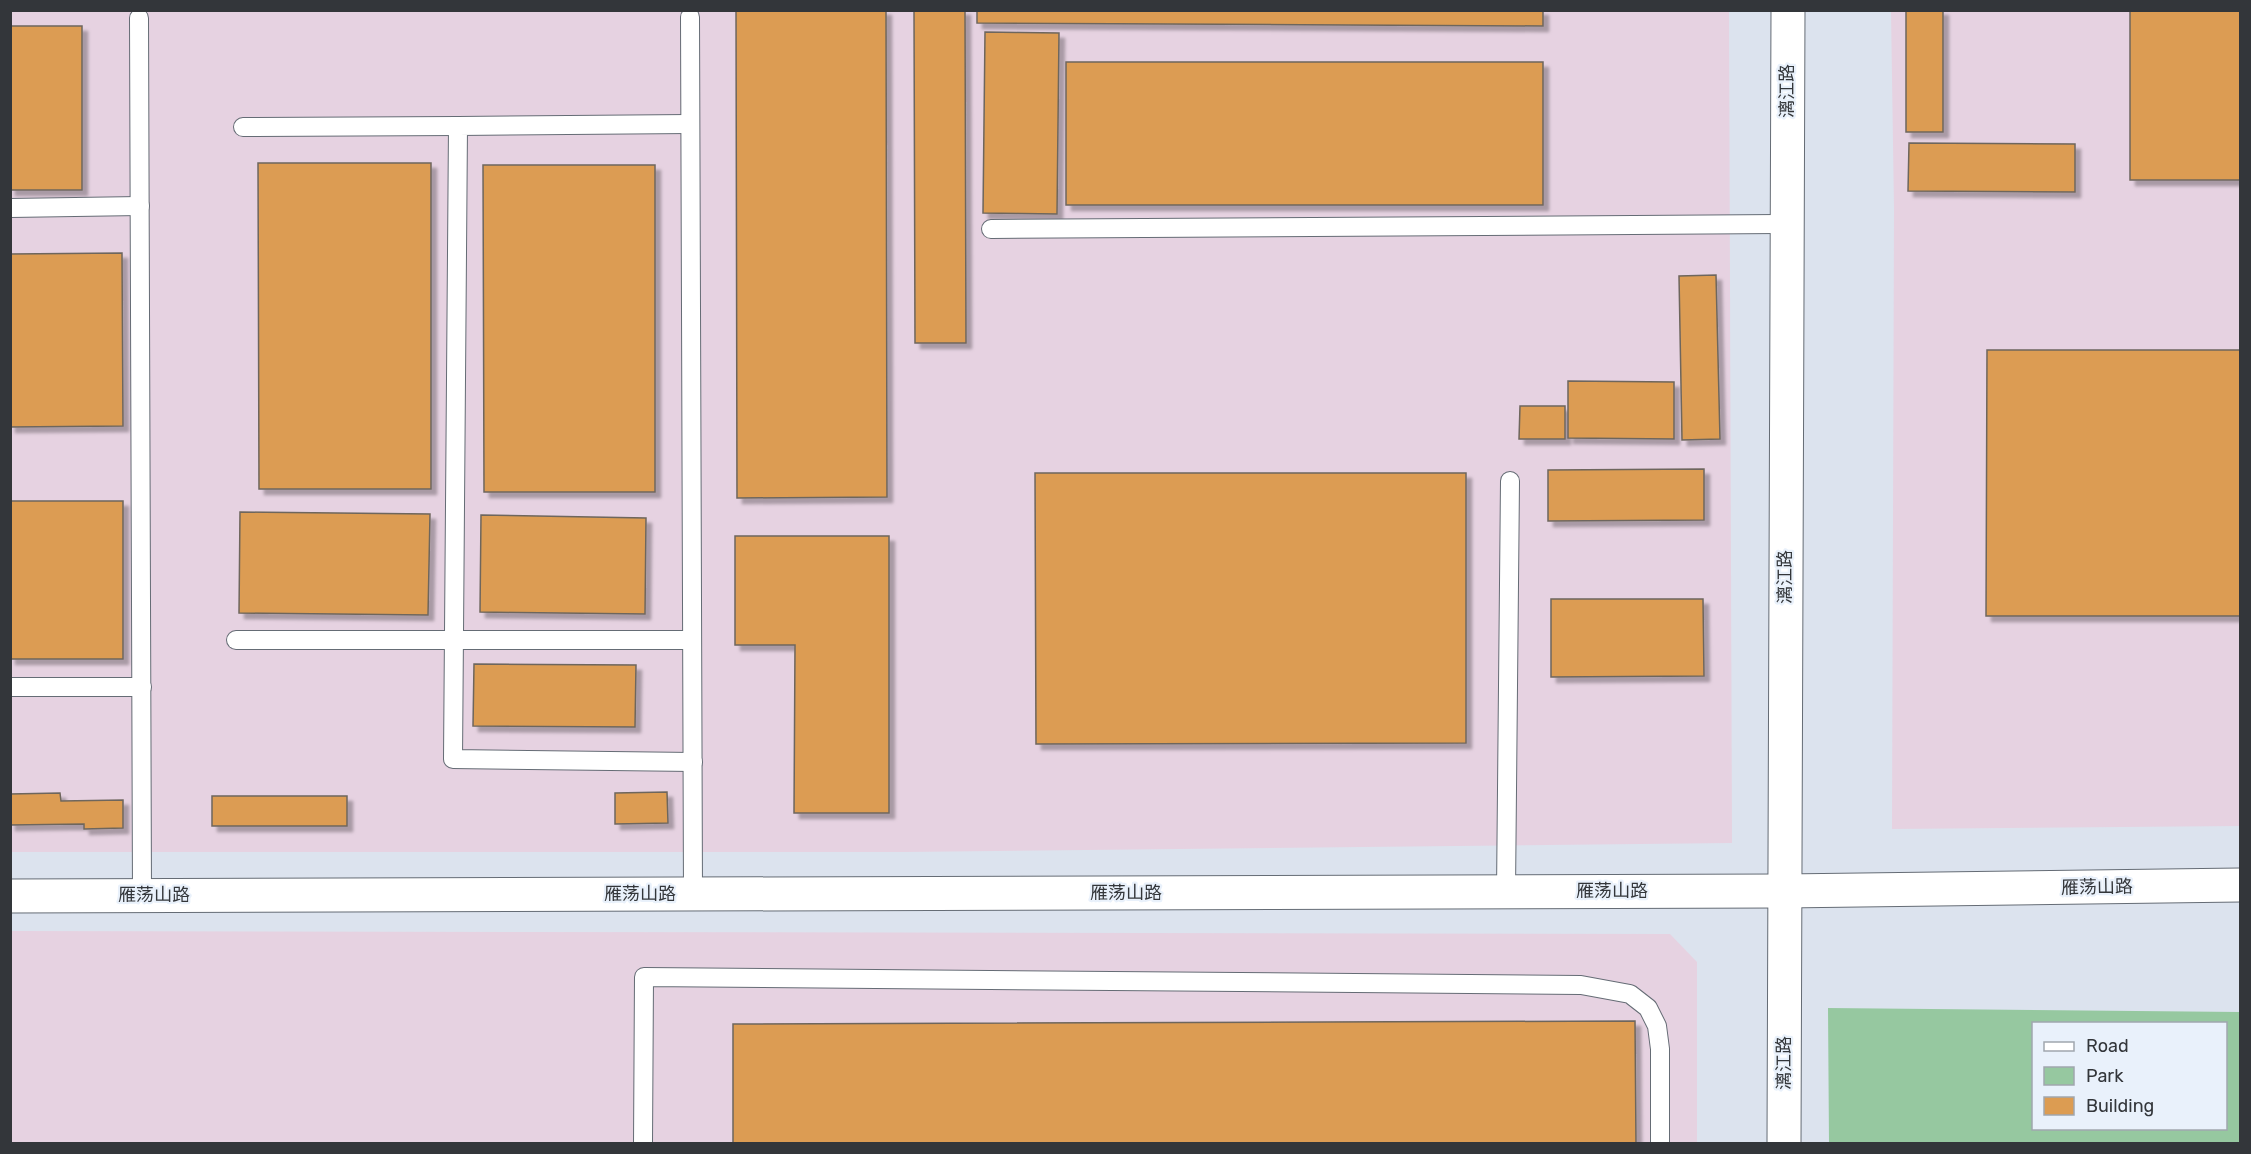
<svg xmlns="http://www.w3.org/2000/svg" width="2251" height="1154" font-family="Rubik,'Noto Sans SC',sans-serif">
<style>
.industrial{fill:#e6d2e1}
.green{fill:#96c8a0;fill-rule:evenodd}
.building{fill:#dc9c52;stroke:#6e665d;stroke-width:1.5;filter:url(#shadow)}
.lines{fill:none;stroke-linecap:round;stroke-linejoin:round}
.lane-casing{stroke:#656c75;stroke-width:20}
.street-casing{stroke:#656c75;stroke-width:35}
.secondary-casing{stroke:#656c75;stroke-width:35}
.lane{stroke:#fff;stroke-width:18}
.street{stroke:#fff;stroke-width:33}
.secondary{stroke:#fff;stroke-width:33}
.labels{text-anchor:middle;stroke-width:4.5;stroke-linejoin:round;paint-order:stroke}
.street-label{font-size:18px;fill:#33363a;stroke:#e9f1fb}
</style>
<defs>
<filter id="shadow"><feDropShadow dx="5.5" dy="5.5" stdDeviation="1.5" flood-color="#0004"/></filter>
</defs>
<rect width="100%" height="100%" fill="#dce3ee"/>
<!-- industrial -->
<g class="industrial">
<path d="M11 11H1729L1732 843 905 852H11Z"/>
<path d="M1891 11H2240V826L1892 829 1894 209Z"/>
<path d="M11 931 1670 934 1697 962V1143L11 1144Z"/>
</g>
<!-- green -->
<path class="green" d="M1828 1008 2240 1012V1143H1829ZM2034 1024H2226V1128H2034Z"/>
<!-- building -->
<g class="building">
<path d="M736 10H886L887 497 737 498Z"/>
<path d="M914 10H965L966 343H915Z"/>
<path d="M977 10H1543V26L977 23Z"/>
<rect x="1906" y="10" width="37" height="122"/>
<rect x="2130" y="10" width="110" height="170"/>
<rect x="10" y="26" width="72" height="164"/>
<path d="M985 32 1059 33 1057 214 983 213Z"/>
<rect x="1066" y="62" width="477" height="143"/>
<path d="M1909 143 2075 144V192L1908 191Z"/>
<path d="M258 163H431V489H259Z"/>
<path d="M483 165H655V492H484Z"/>
<path d="M122 253 123 426 10 427V254Z"/>
<path d="M1716 275 1720 439 1682 440 1679 276Z"/>
<path d="M1987 350H2240V616H1986Z"/>
<path d="M1568 381 1674 382V439L1568 438Z"/>
<path d="M1520 406H1565V439H1519Z"/>
<path d="M1704 469V520L1548 521V470Z"/>
<path d="M1035 473H1466V743L1036 744Z"/>
<rect x="10" y="501" width="113" height="158"/>
<path d="M240 512 430 514 428 615 239 613Z"/>
<path d="M481 515 646 518 645 614 480 612Z"/>
<path d="M735 536H889V813H794L795 645H735Z"/>
<path d="M1551 599H1703L1704 676 1551 677Z"/>
<path d="M474 664 636 665 635 727 473 726Z"/>
<path d="M667 792 668 823 615 824V793Z"/>
<path d="M60 793 61 801 123 800V828L84 829V824L10 825V794Z"/>
<rect x="212" y="796" width="135" height="30"/>
<path d="M1635 1021 1636 1144H733V1024Z"/>
</g>
<g class="lines">
<!-- lane casing -->
<g class="lane-casing">
<g id="lane">
<path d="M690 17 693 893"/>
<path d="M139 18 142 895"/>
<path d="M690 124 458 126 453 759 693 762"/>
<path d="M243 127 458 126"/>
<path d="M10 208 140 206"/>
<path d="M991 229 1787 224"/>
<path d="M236 640H692"/>
<path d="M10 687H142"/>
<path d="M1506 892 1510 481"/>
<path d="M643 1144 644 977 1581 985 1630 994 1648 1008 1657 1026 1660 1049V1144"/>
</g>
</g>
<!-- street casing -->
<g class="street-casing">
<path id="street" d="M10 896 1784 891 2240 885"/>
</g>
<!-- secondary casing -->
<g class="secondary-casing">
<path id="secondary" d="M1784 1144 1788 10"/>
</g>
<!-- lane -->
<use href="#lane" class="lane"/>
<!-- street -->
<use href="#street" class="street"/>
<!-- secondary -->
<use href="#secondary" class="secondary"/>
</g>
<g class="labels">
<!-- street labels -->
<g class="street-label">
<text transform="translate(1787 91) rotate(-90)" y="6">漓江路</text>
<text transform="translate(1785 577) rotate(-90)" y="6">漓江路</text>
<text transform="translate(2097 887) rotate(-1)" y="6">雁荡山路</text>
<text x="1612" y="897">雁荡山路</text>
<text x="1126" y="899">雁荡山路</text>
<text x="640" y="900">雁荡山路</text>
<text x="154" y="901">雁荡山路</text>
<text transform="translate(1784 1063) rotate(-90)" y="6">漓江路</text>
</g>
</g>
<!-- border -->
<rect width="2251" height="1154" fill="none" stroke="#33363a" stroke-width="24"/>
<!-- legend -->
<rect x="2032" y="1022" width="195" height="108" fill="#e9f1fb" stroke="#a0a6ae" stroke-width="1.5"/>
<rect x="2044" y="1042" width="30" height="9" fill="#ffffff" stroke="#a0a6ae" stroke-width="1.5"/>
<text x="2086" y="1052" font-size="18" fill="#33363a">Road</text>
<rect x="2044" y="1067" width="30" height="18" fill="#96c8a0" stroke="#a0a6ae" stroke-width="1.5"/>
<text x="2086" y="1082" font-size="18" fill="#33363a">Park</text>
<rect x="2044" y="1097" width="30" height="18" fill="#dc9c52" stroke="#a0a6ae" stroke-width="1.5"/>
<text x="2086" y="1112" font-size="18" fill="#33363a">Building</text>
</svg>
